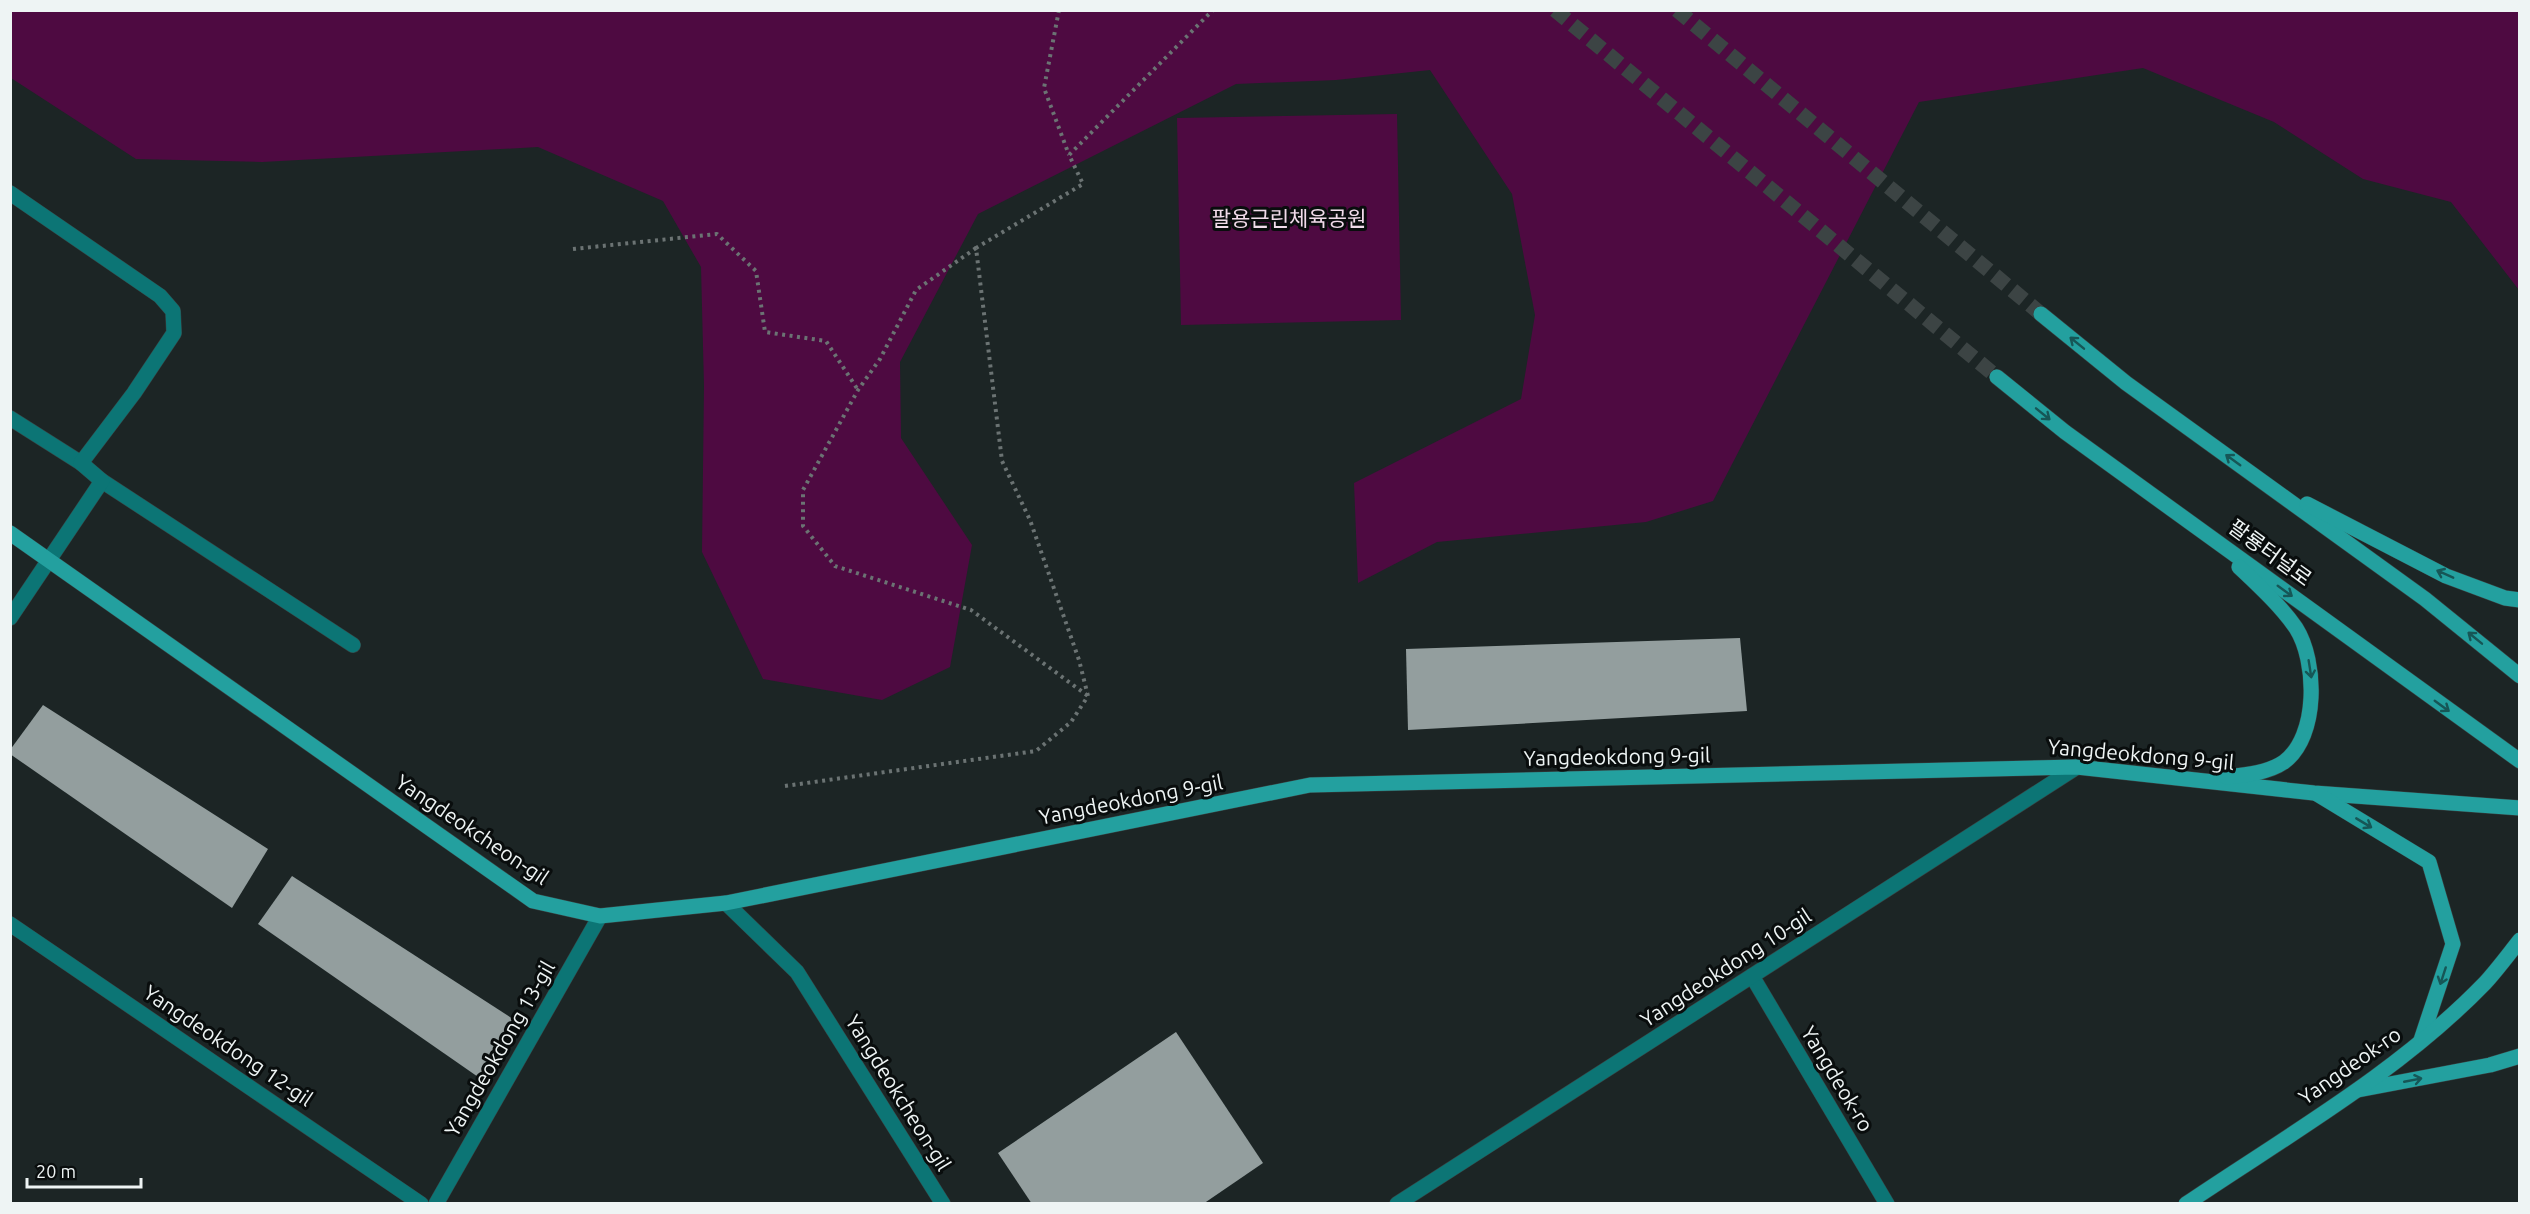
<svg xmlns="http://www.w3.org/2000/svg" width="2530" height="1214" font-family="Ubuntu,'Noto Sans KR',sans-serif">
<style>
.green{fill:#4e0a41}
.building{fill:#939e9e}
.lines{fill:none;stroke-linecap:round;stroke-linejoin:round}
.secondary-tunnel{stroke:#3c4444;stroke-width:15;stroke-dasharray:15 8;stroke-linecap:butt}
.lane-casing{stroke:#394242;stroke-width:16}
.street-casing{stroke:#394242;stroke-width:16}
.secondary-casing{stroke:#394242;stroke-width:16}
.path{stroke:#6b7373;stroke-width:4;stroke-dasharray:3 4.5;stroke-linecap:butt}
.lane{stroke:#0c7575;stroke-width:15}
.street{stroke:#0c7575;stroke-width:15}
.secondary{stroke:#23a09f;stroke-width:15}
.oneway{stroke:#165656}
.labels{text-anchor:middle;stroke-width:6;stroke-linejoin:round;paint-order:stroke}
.park-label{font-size:21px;fill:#f1dbea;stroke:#090d0d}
.street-label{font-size:21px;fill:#eef4f4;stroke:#090d0d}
</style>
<rect width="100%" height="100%" fill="#1c2525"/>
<!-- green -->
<g class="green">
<path d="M10 11H2519V290L2451 202 2363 179 2274 122 2143 68 1919 102 1713 501 1646 522 1437 542 1358 583 1354 483 1521 399 1535 315 1512 194 1430 70 1336 80 1236 84 978 214 900 362 901 438 972 545 950 667 882 700 763 679 702 552 704 386 701 267 663 201 538 147 262 162 136 159 11 78Z"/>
<path d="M1397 114 1401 320 1181 325 1177 118Z"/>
</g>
<!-- building -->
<g class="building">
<path d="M1740 638 1747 711 1408 730 1406 649Z"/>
<path d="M43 705 268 849 232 908 10 754V750Z"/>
<path d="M292 876 516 1021 481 1079 258 924Z"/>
<path d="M1176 1032 1263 1163 1203 1204H1032L998 1153Z"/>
</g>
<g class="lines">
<!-- secondary-tunnel -->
<g class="secondary-tunnel">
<path d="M1555 10 1997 377"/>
<path d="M1677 10 2041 314"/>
</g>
<!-- lane casing -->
<g class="lane-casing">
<g id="lane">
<path d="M10 418 81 463"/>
<path d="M102 481 353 645"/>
</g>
</g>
<!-- street casing -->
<g class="street-casing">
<g id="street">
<path d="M10 193 160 296 173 311 174 333 134 393 81 463 102 481 10 618"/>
<path d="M726 903 797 972 943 1204"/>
<path d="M10 924 421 1204"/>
<path d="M1752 976 1887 1204"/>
<path d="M436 1204 600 916"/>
<path d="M1397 1204 2077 767"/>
</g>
</g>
<!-- secondary casing -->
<g class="secondary-casing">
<g id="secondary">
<path d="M2041 314 2126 383 2425 599 2520 676"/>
<path d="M1997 377 2065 432 2520 761"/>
<path d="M2307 504 2446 576 2505 598 2520 600"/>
<path d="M10 533 533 901 600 916 726 903 1310 785 2077 767 2314 793 2520 808"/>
<path d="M2226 777C2245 775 2268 773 2284 762 2319 736 2317 661 2296 628 2281 606 2258 585 2239 567"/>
<path d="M2317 794 2429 862 2453 944 2421 1040"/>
<path d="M2358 1090 2490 1065 2520 1056"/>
<path d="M2186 1204C2288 1135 2399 1072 2485 983 2497 970 2508 955 2520 940"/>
</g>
</g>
<!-- path -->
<g class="path">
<path d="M1059 10 1044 88 1069 155"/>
<path d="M976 248 916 290 880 359 858 390 803 490V526L835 566 971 610 1088 696"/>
<path d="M573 249 717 234 756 271 765 332 826 341 858 390"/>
<path d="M785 786 1036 751 1071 722 1088 696 1079 660 1030 520 1002 461 976 248 1083 184 1069 155 1213 10"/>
</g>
<!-- lane -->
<use href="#lane" class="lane"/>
<!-- street -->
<use href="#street" class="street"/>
<!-- secondary -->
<use href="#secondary" class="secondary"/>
</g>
<!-- one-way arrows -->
<defs><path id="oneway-shaft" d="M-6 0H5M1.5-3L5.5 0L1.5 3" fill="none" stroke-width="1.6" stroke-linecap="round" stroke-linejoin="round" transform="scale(1.5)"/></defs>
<g class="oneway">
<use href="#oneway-shaft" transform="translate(2077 343) rotate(-141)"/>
<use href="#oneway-shaft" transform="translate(2043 414) rotate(39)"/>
<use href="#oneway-shaft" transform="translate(2233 460) rotate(-144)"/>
<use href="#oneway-shaft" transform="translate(2445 574) rotate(-156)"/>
<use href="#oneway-shaft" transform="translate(2285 591) rotate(36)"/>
<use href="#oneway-shaft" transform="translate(2475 638) rotate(-141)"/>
<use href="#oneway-shaft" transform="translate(2310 669) rotate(81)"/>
<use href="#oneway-shaft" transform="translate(2442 706) rotate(36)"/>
<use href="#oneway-shaft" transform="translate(2364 823) rotate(31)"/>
<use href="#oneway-shaft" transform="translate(2443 976) rotate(108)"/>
<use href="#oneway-shaft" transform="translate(2413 1080) rotate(-11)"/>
</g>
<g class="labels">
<!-- park labels -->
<g class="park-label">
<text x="1289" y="226">팔용근린체육공원</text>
</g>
<!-- street labels -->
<g class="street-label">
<text transform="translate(2270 553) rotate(36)" y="7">팔룡터널로</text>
<text transform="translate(2141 755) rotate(5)" y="7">Yangdeokdong 9-gil</text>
<text transform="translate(1617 757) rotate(-1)" y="7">Yangdeokdong 9-gil</text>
<text transform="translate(1131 800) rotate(-11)" y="7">Yangdeokdong 9-gil</text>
<text transform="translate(472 830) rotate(34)" y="7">Yangdeokcheon-gil</text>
<text transform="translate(1726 968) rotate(-33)" y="7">Yangdeokdong 10-gil</text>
<text transform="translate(228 1046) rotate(34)" y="7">Yangdeokdong 12-gil</text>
<text transform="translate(500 1049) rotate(-60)" y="7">Yangdeokdong 13-gil</text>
<text transform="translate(2350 1066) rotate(-35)" y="7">Yangdeok-ro</text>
<text transform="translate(1837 1079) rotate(59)" y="7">Yangdeok-ro</text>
<text transform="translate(898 1093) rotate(58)" y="7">Yangdeokcheon-gil</text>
</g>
</g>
<!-- border -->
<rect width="2530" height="1214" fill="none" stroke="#eef4f4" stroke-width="24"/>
<!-- scale -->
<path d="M27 1178v9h114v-9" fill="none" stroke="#eef4f4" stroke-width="3"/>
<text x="36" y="1178" font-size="18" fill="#eef4f4" stroke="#090d0d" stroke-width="4.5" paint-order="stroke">20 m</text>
</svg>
